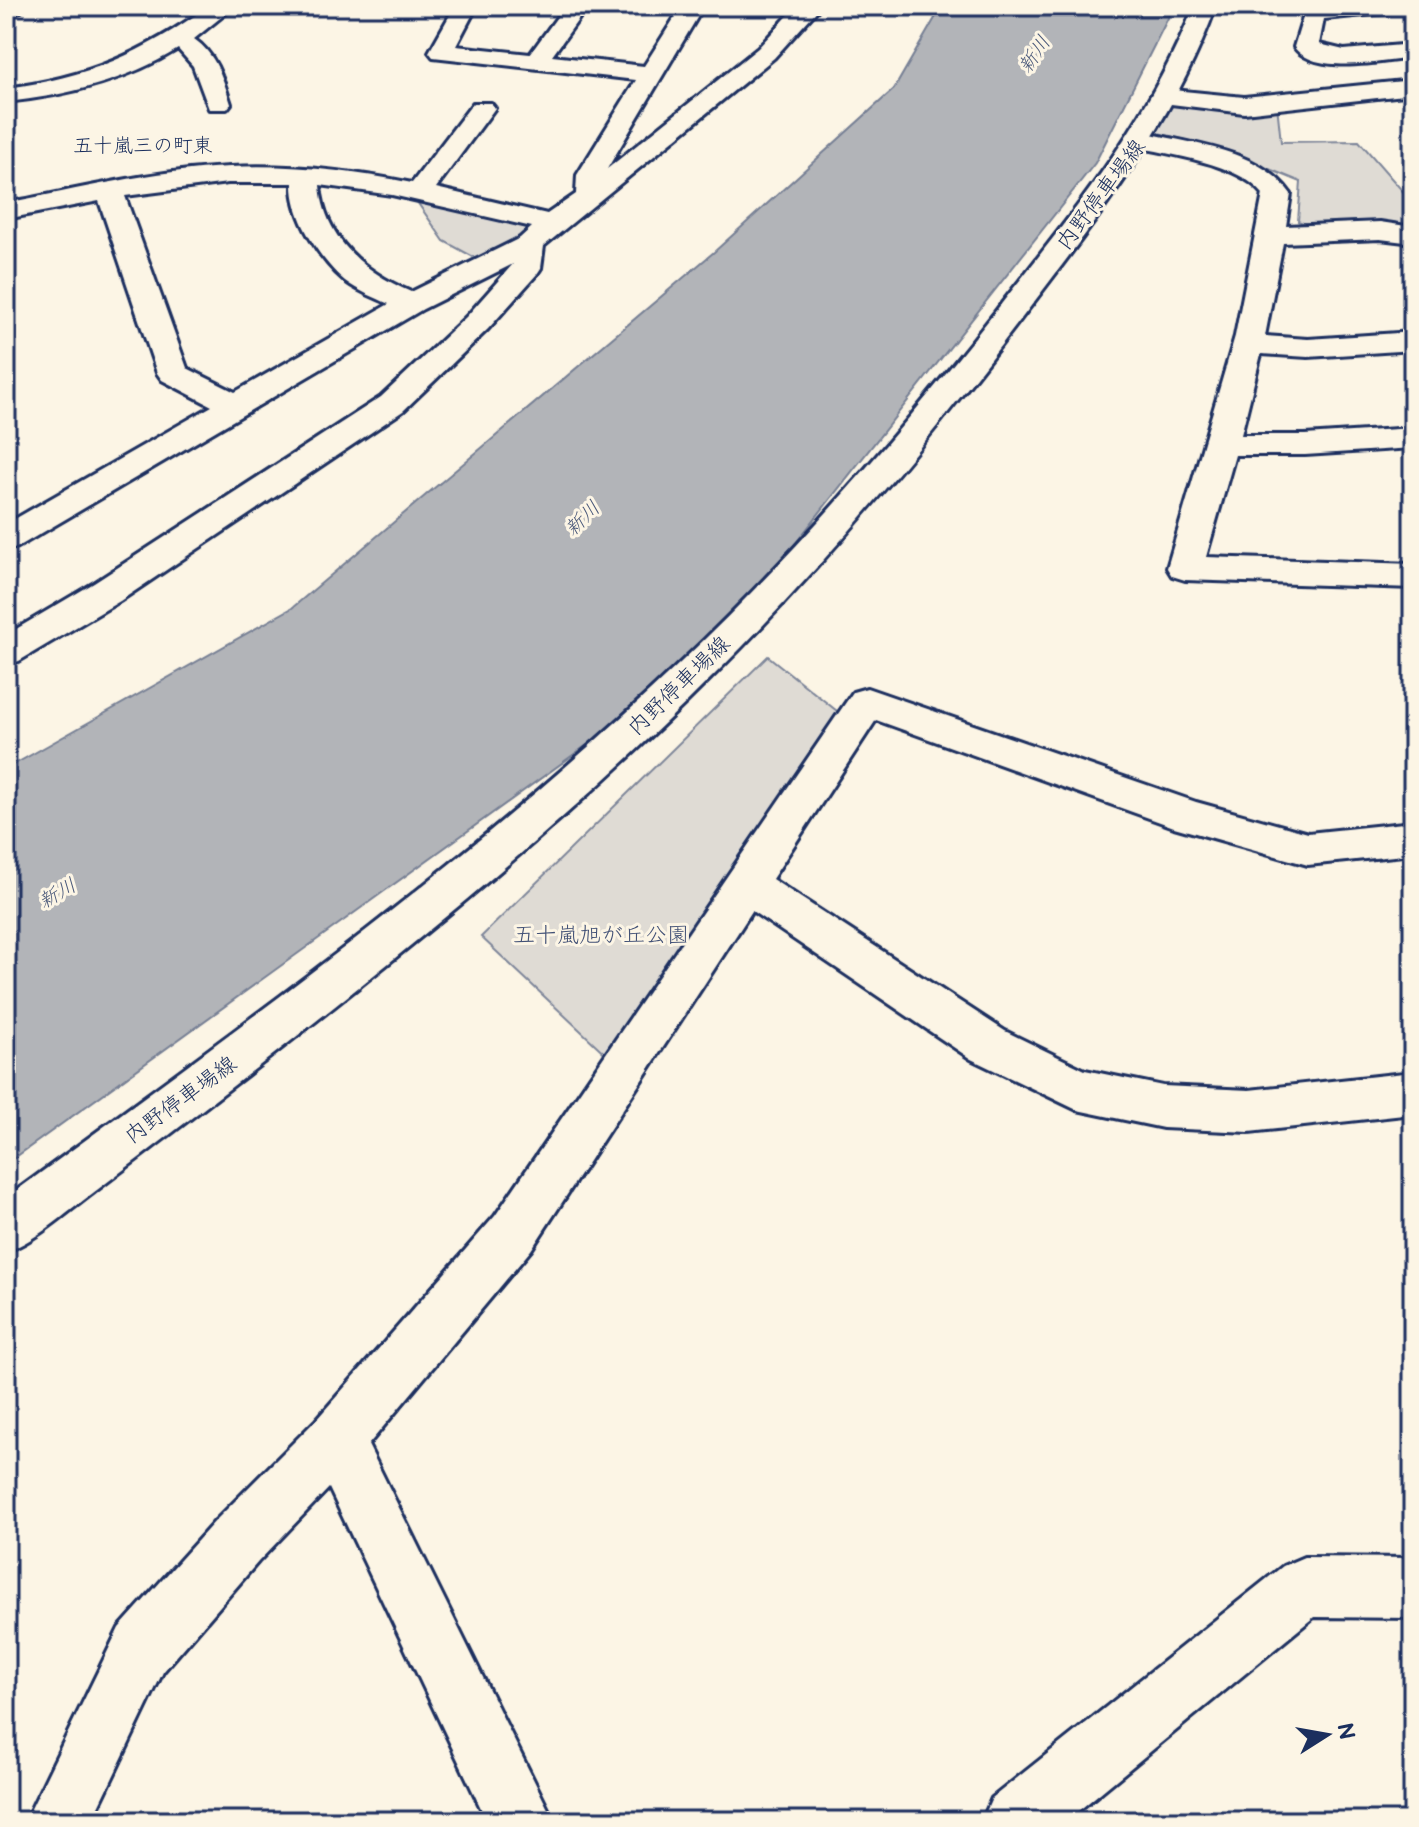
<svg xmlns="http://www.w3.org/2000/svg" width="1419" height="1827" font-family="'Balsamiq Sans','Klee One',sans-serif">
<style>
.green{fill:#dfdbd4;stroke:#7d8599;stroke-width:2}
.water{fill:#b2b4b8;stroke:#767f94;stroke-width:2}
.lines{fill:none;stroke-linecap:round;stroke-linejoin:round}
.minor-casing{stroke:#1b2f5e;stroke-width:6}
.major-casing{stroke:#1b2f5e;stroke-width:6}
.minor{fill:#fcf5e5;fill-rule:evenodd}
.major{fill:#fcf5e5;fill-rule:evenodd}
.labels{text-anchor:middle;stroke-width:6;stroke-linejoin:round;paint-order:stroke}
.far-water-label{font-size:20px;font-style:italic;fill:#485779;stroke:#fcf5e5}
.far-neighbourhood-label{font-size:20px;fill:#1b2f5e;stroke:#fcf5e5}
.street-label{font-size:22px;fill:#1b2f5e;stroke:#fcf5e5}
.park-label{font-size:22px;fill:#425176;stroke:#fcf5e5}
</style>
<rect width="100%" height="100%" fill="#fcf5e5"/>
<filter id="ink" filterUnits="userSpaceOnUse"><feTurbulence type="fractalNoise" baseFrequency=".0125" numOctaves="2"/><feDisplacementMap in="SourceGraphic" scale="16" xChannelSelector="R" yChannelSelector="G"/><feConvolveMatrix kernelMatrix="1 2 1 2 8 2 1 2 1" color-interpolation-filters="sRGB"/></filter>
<g filter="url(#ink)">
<!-- green -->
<g class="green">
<path d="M1171 101 1277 105 1281 142 1359 141 1413 203V226L1321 230 1298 221 1301 182 1218 148 1154 132Z"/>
<path d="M413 196 539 228 479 260 444 241Z"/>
<path d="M768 656 847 719 614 1062 481 937Z"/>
</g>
<!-- water -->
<path class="water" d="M942 6H1174L1095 163 702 662 6 1164V769L292 608 714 252 894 89Z"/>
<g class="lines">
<!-- minor casing -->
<g class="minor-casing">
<g id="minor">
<path d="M6 6H24L21 11 6 16Z"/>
<path d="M209 6H235L194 39C216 54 223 79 231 104L227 109H209L193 66 178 49C126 81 66 96 6 102V88C87 78 143 53 209 6Z"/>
<path d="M455 6H477L456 46 530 54 565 6H588L552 56 644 66 682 6H704L607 169 758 48 797 6H821L774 58 544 246 541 268 537 274 488 329 403 411 120 601 19 661 6 665V635L94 583 381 397 466 317 513 264 423 309 18 547 6 550V524L212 406 162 380 157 373 99 201 6 219V203C80 189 154 170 230 167 291 164 352 171 412 183L473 103H491L495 108 436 188 547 214 576 194 577 175 636 80 433 57 429 52ZM228 183H293C292 217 320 260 345 281 358 291 374 297 389 304L235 392 187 368 125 196ZM320 185 392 195 532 227 520 238 411 292C366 273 324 239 320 185Z"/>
<path d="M1315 6H1396L1393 11 1385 13 1324 19 1319 44 1344 50 1413 44V58C1383 61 1315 76 1294 47L1306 8Z"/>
<path d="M1413 80V94L1244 113 1163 103 1154 101 1151 96 1154 91 1163 89 1244 97Z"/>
<path d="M1142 132C1191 144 1260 149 1291 194L1286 226 1380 222 1413 227V243L1380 239 1283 243 1265 336 1308 339 1413 332V350L1308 357 1261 354 1241 435H1305L1413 428V448L1305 455H1235L1206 557 1413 564V588L1185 580 1172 576 1167 568 1235 336 1263 194C1239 163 1170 155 1133 146L1129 140 1133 134Z"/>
<path d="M867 688 1196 802 1308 833 1413 822V854L1308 865 1174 827 876 720 772 879 1005 1031 1085 1070 1163 1086 1249 1090 1413 1072V1114L1249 1132 1163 1128 1077 1110 971 1059 752 911 531 1250 368 1445 554 1821H487L329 1488 258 1562 163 1672 92 1821H25L119 1628 216 1520 316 1420 495 1216 853 692Z"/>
<path d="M1304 1557 1413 1558V1618L1314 1617 1066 1821H982L992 1798 1283 1566Z"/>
</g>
</g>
<!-- major casing -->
<g class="major-casing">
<path id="major" d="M1194 6H1216C1174 124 1096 220 1021 319 925 445 823 568 710 679 562 827 398 958 233 1086 187 1122 140 1157 93 1193 65 1214 38 1239 6 1252V1198C238 1029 473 860 681 662 795 554 898 435 995 312 1071 215 1149 122 1194 6Z"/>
</g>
<!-- minor -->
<use href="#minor" class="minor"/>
<!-- major -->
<use href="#major" class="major"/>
</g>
</g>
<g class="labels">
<!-- far-water labels -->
<g class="far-water-label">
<text transform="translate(1034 54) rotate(-56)" y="7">新川</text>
<text transform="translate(582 518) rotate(-44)" y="7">新川</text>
<text transform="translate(57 893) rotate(-30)" y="7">新川</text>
</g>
<!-- far-neighbourhood labels -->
<g class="far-neighbourhood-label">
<text x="143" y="152">五十嵐三の町東</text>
</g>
<!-- street labels -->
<g class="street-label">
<text transform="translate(1100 194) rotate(-53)" y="8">内野停車場線</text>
<text transform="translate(678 685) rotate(-44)" y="8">内野停車場線</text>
<text transform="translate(180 1099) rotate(-36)" y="8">内野停車場線</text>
</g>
<!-- park labels -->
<g class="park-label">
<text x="601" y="942">五十嵐旭が丘公園</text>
</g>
</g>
<!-- margin -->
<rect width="1419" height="1827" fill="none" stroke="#fcf5e5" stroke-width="32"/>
<rect x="16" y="16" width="1387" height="1795" fill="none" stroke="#1b2f5e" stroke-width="3" filter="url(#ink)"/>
<!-- north arrow -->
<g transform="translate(1327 1735) rotate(79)" stroke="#fcf5e5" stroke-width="6" paint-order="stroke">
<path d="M0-6L14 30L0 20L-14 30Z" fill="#1b2f5e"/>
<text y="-12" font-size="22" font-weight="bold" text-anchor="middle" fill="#1b2f5e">N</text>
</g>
</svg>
